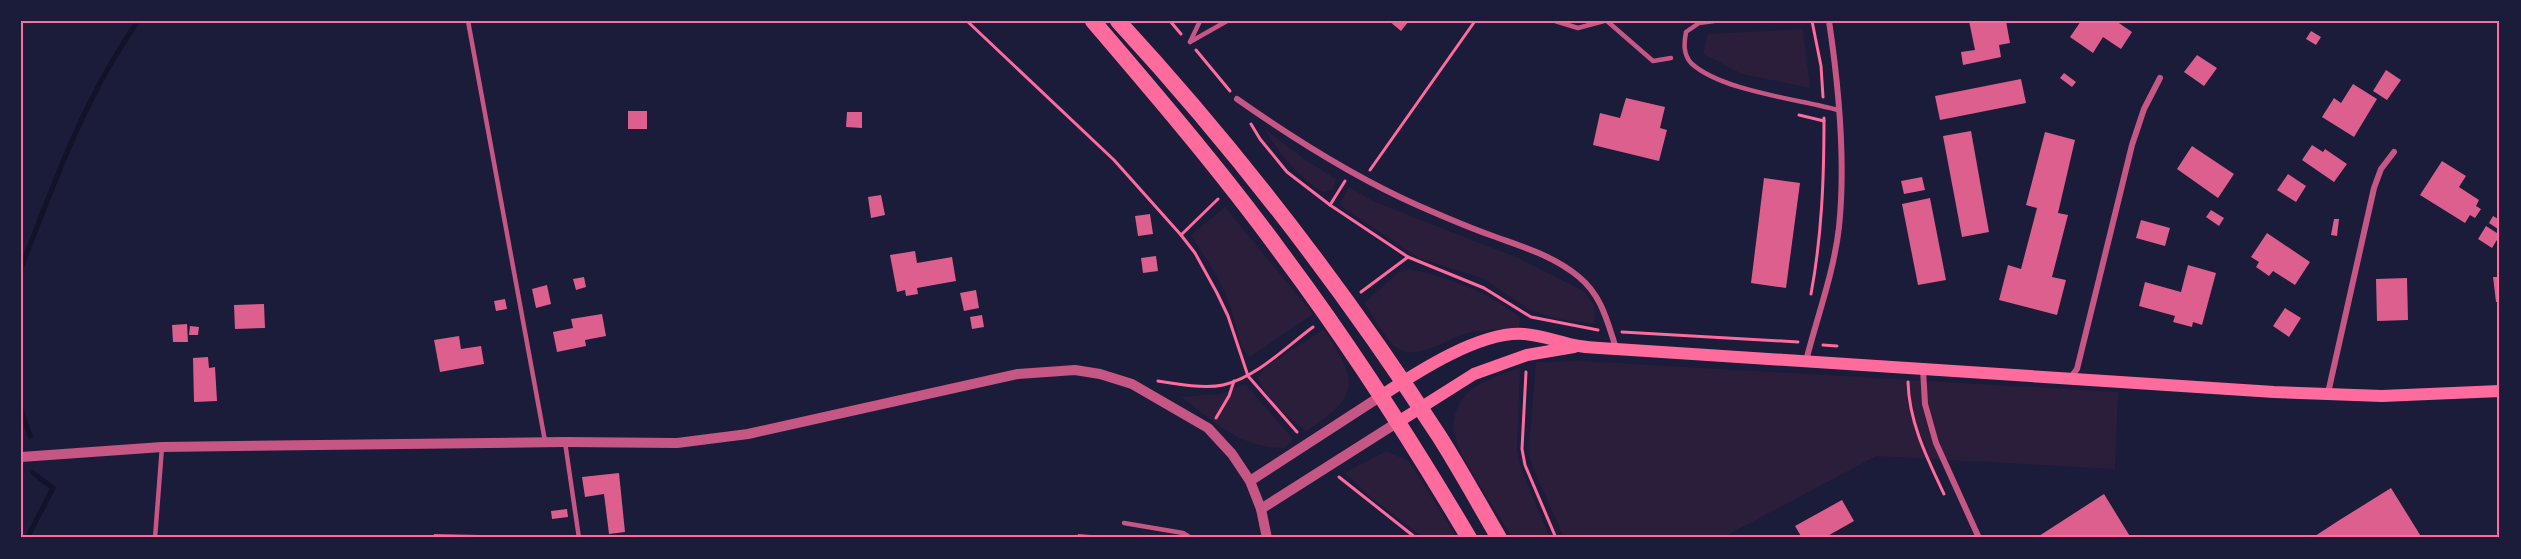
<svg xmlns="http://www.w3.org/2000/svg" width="2521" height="559" font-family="Arial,sans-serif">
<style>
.green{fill:#2a1e3b}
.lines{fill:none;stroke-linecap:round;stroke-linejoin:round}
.stream{stroke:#12122b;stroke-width:5}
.building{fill:#dd5f8e}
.path{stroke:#ff6b9d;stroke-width:3}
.service{stroke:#c65784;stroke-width:4.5}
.minor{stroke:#c65784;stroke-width:6}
.tertiary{stroke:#c65784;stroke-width:10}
.secondary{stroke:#ff6b9d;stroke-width:12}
.trunk{stroke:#ff6b9d;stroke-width:16}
.neatline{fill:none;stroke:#ff6b9d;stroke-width:2}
</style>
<rect width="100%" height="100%" fill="#1b1b3a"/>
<!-- green -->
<g class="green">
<path d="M1803 29 1810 88 1742 74 1703 54 1708 34Z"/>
<path d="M1264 128 1304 159 1336 179 1333 190 1322 192C1298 176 1278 153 1264 128Z"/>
<path d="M1349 187 1375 202 1518 258 1583 291 1594 305 1595 324 1558 319 1530 310 1484 279 1419 258 1339 205Z"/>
<path d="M1225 207 1313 314 1250 357C1239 348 1238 332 1234 319 1227 289 1207 260 1191 235Z"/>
<path d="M1410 269C1450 278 1487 292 1520 317L1519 328C1502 329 1485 329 1468 333 1447 338 1413 365 1393 345 1382 333 1373 316 1364 303L1399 272Z"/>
<path d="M1324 329C1357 381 1363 394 1306 431 1288 417 1266 400 1258 378L1264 368Z"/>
<path d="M1581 361 2118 392 2115 469 1876 456 1722 538H1564L1530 460 1529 447 1536 362Z"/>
<path d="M1520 368 1517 449 1520 466 1550 538H1512C1498 512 1452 450 1453 424 1454 414 1459 402 1466 395 1479 381 1503 374 1520 368Z"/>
<path d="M1245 384 1293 439 1285 448C1240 448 1215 422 1181 397L1221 394Z"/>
<path d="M1386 451 1409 461 1457 538H1424L1373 499 1345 473Z"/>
</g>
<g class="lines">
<!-- stream -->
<g class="stream">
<path d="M21 268C55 181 84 98 138 21"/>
<path d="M21 409 30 436"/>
<path d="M27 538 53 488 33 473"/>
</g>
</g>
<!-- building -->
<g class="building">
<path d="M1389 21H1409L1401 31Z"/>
<path d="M1969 21H2006L2010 43 1999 45 2001 57 1963 65 1961 52 1975 50Z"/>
<path d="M2081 21H2116L2132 32 2121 49 2103 37 2093 53 2070 37Z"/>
<path d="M2311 31 2321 37 2316 45 2306 39Z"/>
<path d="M2197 55 2217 68 2204 86 2184 72Z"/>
<path d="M2386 70 2401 80 2387 100 2373 91Z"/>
<path d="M2064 73 2076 82 2072 87 2060 78Z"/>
<path d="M2021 79 2026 103 1940 120 1935 96Z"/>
<path d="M2353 84 2377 99 2354 137 2322 117 2334 98 2341 103Z"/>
<path d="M1626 98 1665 107 1660 128 1667 130 1659 161 1593 145 1600 113 1620 118Z"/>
<rect x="628" y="111" width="19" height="18"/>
<path d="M847 112H862V128L846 127Z"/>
<path d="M1971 131 1989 232 1962 237 1943 136Z"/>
<path d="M2045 132 2075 140 2058 213 2068 215 2052 277 2066 280 2057 315 1999 300 2008 265 2021 269 2037 208 2026 205Z"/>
<path d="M2312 145 2323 152 2325 149 2347 164 2334 182 2302 160Z"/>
<path d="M2192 146 2234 174 2218 198 2177 169Z"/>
<path d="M2442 161 2466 176 2459 187 2479 200 2476 206 2481 209 2475 218 2470 215 2465 223 2420 195Z"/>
<path d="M2288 174 2306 186 2296 202 2277 190Z"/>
<path d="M1922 177 1925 190 1904 194 1901 181Z"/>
<path d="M1764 178 1800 183 1786 288 1751 283Z"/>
<path d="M881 195 885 215 871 218 868 197Z"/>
<path d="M1930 198 1946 280 1918 285 1902 204Z"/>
<path d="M2211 210 2224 218 2219 226 2206 217Z"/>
<path d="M1150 214 1153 234 1138 236 1135 216Z"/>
<path d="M2493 216 2500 220 2498 229 2489 223Z"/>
<path d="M2334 219H2339L2337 236 2331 235Z"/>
<path d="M2141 220 2170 228 2165 246 2136 238Z"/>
<path d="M2486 226 2500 235 2492 248 2478 239Z"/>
<path d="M2267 233 2310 262 2295 285 2273 271 2269 276 2256 267 2259 262 2251 257Z"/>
<path d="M915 251 917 263 952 257 956 281 917 288 918 294 906 296 905 290 897 292 890 255Z"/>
<path d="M1156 256 1158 271 1143 273 1141 258Z"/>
<path d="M2188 265 2216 273 2202 325 2193 322 2192 327 2173 322 2175 316 2139 306 2145 282 2181 292Z"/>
<path d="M584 277 586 287 576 290 573 279Z"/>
<path d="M2493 277H2500V302H2496Z"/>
<path d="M2407 278 2408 320 2377 321 2376 279Z"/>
<path d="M547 285 551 304 536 308 532 289Z"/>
<path d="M976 290 979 308 964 311 960 293Z"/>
<path d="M505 299 507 309 496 311 494 301Z"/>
<path d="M264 304 265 328 235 329 234 305Z"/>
<path d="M2285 308 2301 318 2289 337 2273 326Z"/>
<path d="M602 314 606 336 585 340 586 346 557 352 553 332 573 328 571 319Z"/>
<path d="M982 315 984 327 972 329 970 317Z"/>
<path d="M187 324 188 342H173L172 325Z"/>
<path d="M190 326 199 327 198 335H189Z"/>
<path d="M459 336 461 349 481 346 484 364 440 372 434 340Z"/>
<path d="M208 357 209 368 215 367 217 401 194 402 193 358Z"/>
<path d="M619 473 625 532 609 534 604 494 585 497 582 477Z"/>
<path d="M2391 488 2422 538H2312L2338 521Z"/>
<path d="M2104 494 2131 538H2040L2039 536Z"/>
<path d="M1842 500 1854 521 1824 538H1802L1795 526Z"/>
<path d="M567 509 568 517 552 519 551 511Z"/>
<path d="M434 534 480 535V538H433Z"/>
<path d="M1078 534 1104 536V538H1077Z"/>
</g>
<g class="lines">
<!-- path -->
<g class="path">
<path d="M967 21 1114 160 1181 235 1195 253 1217 293 1228 316 1248 376 1297 432"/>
<path d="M1170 21 1181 34"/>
<path d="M1812 21 1821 66 1823 97"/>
<path d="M1196 50 1230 91"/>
<path d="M1799 115 1824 121"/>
<path d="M1251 124 1260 139 1287 172 1330 205 1408 257 1484 288 1531 317 1598 330"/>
<path d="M1370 170 1475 21"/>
<path d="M1330 205 1345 181"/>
<path d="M1181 235 1218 199"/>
<path d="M1361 292 1408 257"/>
<path d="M1811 294C1822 235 1824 178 1824 118"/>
<path d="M1622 332 1798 342"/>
<path d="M1823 345 1837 346"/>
<path d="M1526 372 1522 449 1525 465 1556 538"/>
<path d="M1158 381C1176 384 1205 389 1223 385 1257 377 1286 347 1313 327"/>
<path d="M1908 382C1909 422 1927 458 1944 494"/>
<path d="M1216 418 1229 396 1234 381"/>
<path d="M1339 477 1416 538"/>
</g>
<!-- service -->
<g class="service">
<path d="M468 21 545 441"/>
<path d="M1555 21 1578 28 1604 21"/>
<path d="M1607 21 1653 61 1671 58"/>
<path d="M1714 21 1699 23 1686 32C1684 43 1683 54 1691 63 1721 91 1798 99 1838 110"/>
<path d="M1190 42 1227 21"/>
<path d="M1190 42 1200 21"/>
<path d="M565 442 579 538"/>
<path d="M1124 523 1183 533 1191 538"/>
<path d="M155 538 162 447"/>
</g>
<!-- minor -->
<g class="minor">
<path d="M1237 99C1294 139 1354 177 1417 205 1442 216 1467 227 1493 236 1523 247 1554 256 1579 277 1602 296 1607 321 1616 348"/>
<path d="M1806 361C1817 317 1834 272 1839 227 1846 160 1839 88 1829 21"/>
<path d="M1923 369 1925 404 1936 443 1979 538"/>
<path d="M2071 377 2077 369 2132 145 2144 109 2160 78"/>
<path d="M2328 393 2374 188 2381 169 2394 152"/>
</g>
<!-- tertiary -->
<g class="tertiary">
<path d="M21 457 162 447 565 442 677 443 748 434 1018 374 1075 370 1100 374 1132 384 1208 428 1232 454 1250 481 1261 509 1267 538"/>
<path d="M1250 481 1381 396"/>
<path d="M1261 509 1398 422"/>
</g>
<!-- secondary -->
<g class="secondary">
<path d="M1381 396C1417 372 1480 331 1524 334 1542 335 1561 343 1579 346 1591 348 1604 348 1616 349L2274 392 2382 396 2500 391"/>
<path d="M1398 422 1474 374 1527 355 1574 347"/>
</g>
<!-- trunk -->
<g class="trunk">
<path d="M1093 21C1158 97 1223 173 1282 254 1350 345 1411 440 1469 538"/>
<path d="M1118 21C1236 149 1344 290 1439 436 1460 469 1479 504 1499 538"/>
</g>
</g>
<!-- border -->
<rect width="2521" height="559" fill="none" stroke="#1b1b3a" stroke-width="45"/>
<rect x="22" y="22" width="2476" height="514" class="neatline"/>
</svg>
